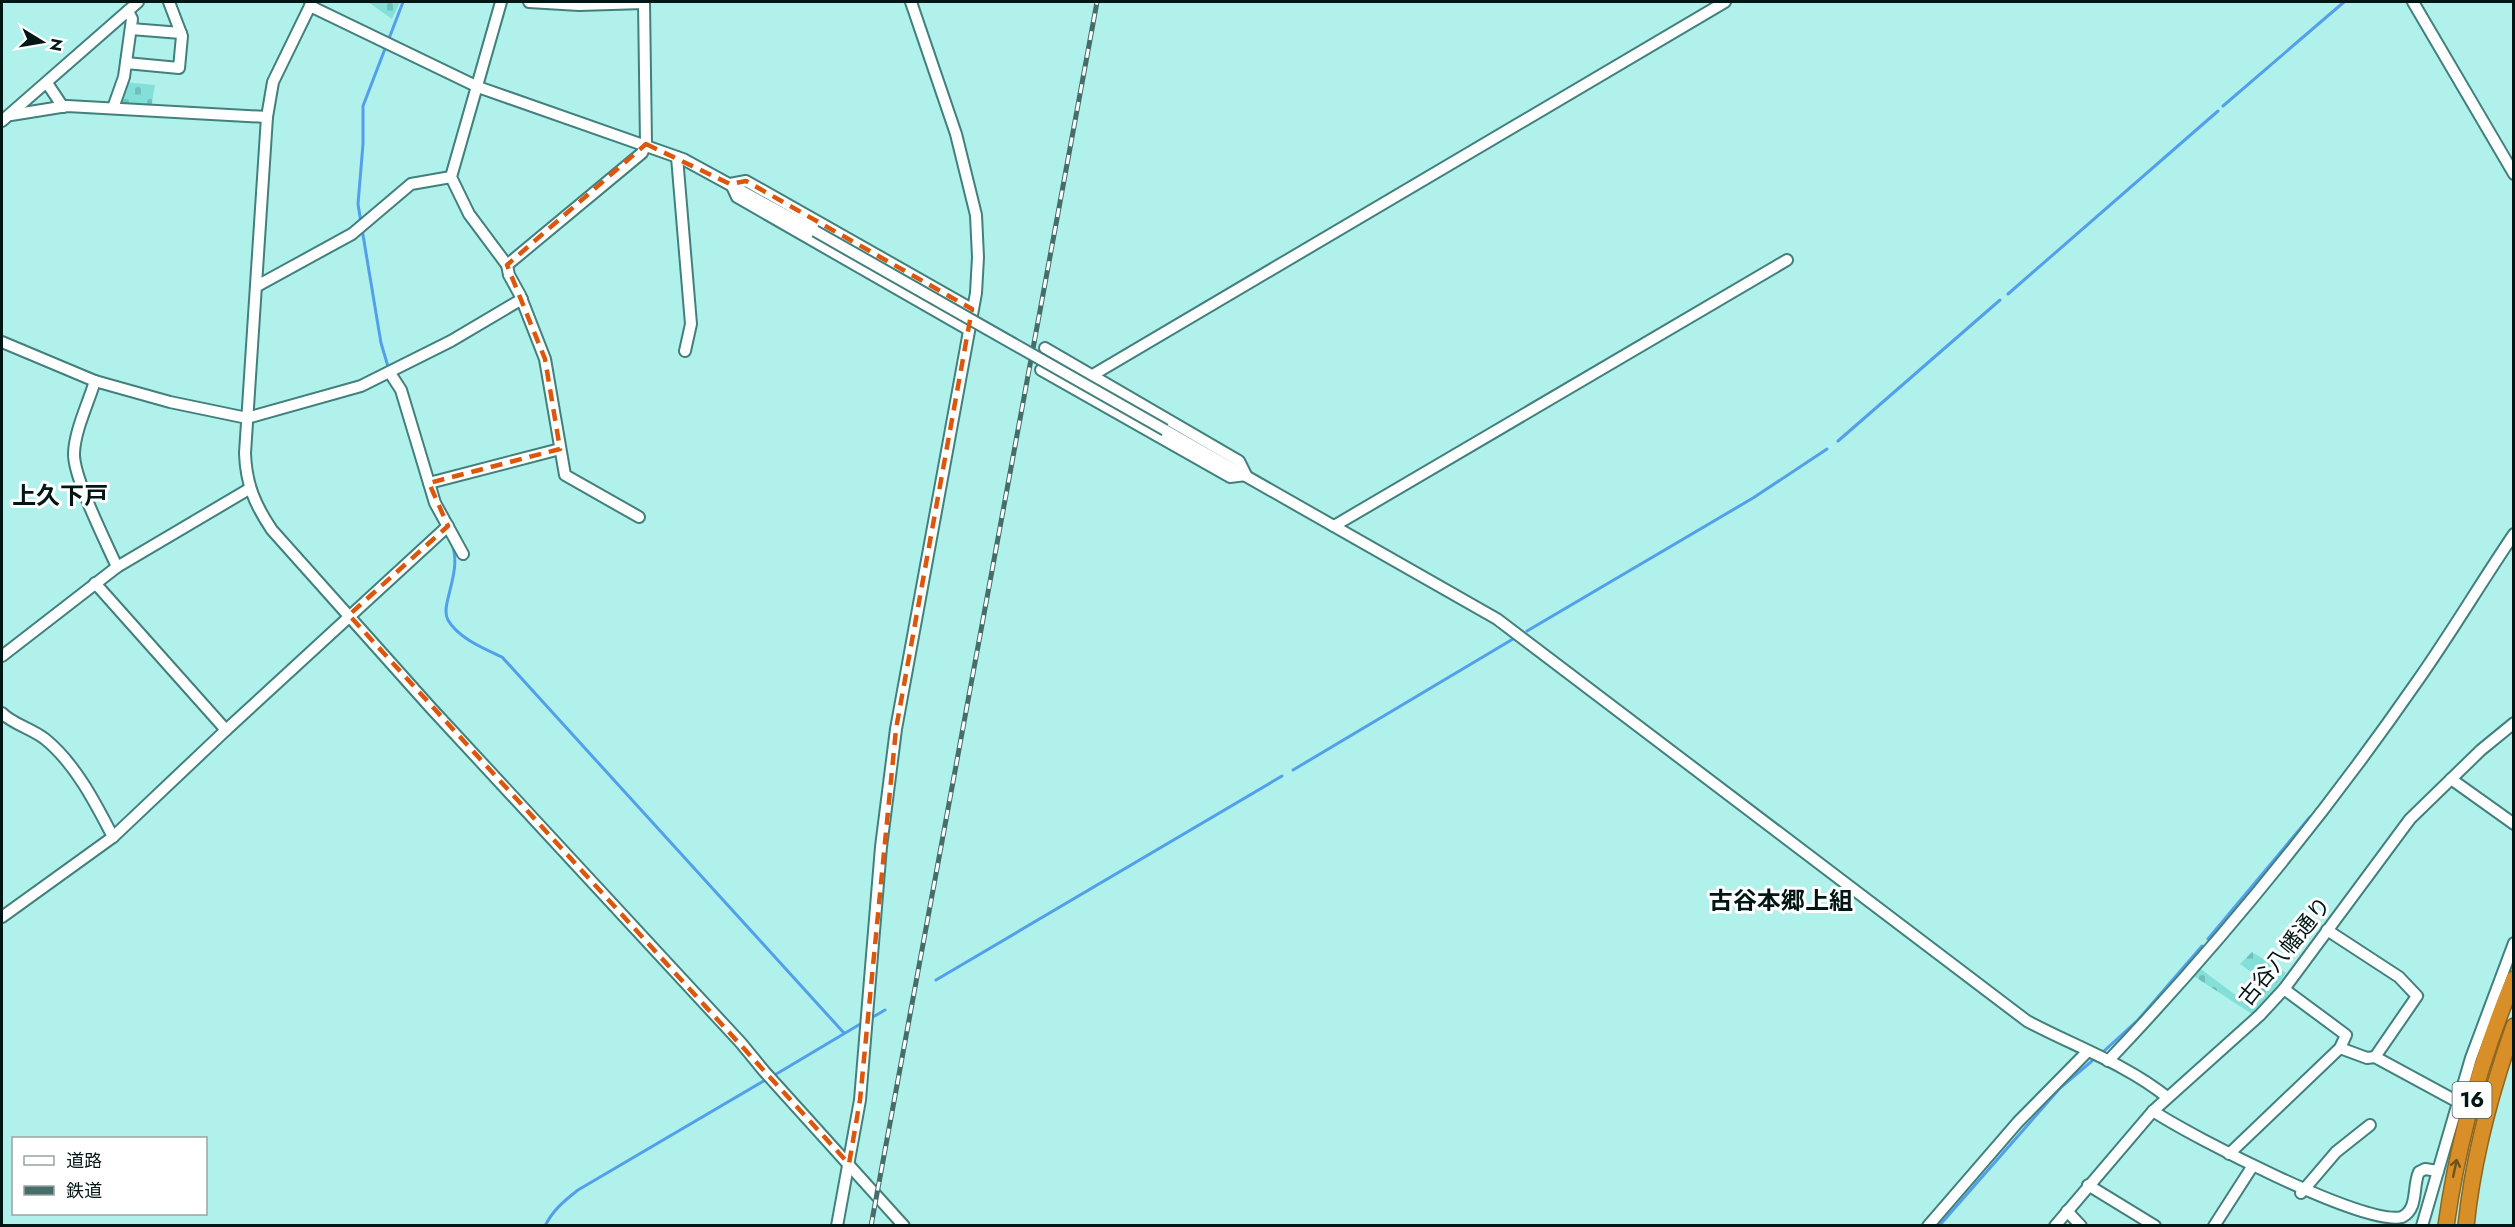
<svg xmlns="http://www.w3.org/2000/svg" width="2515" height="1227" font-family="Jost,'Noto Sans JP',sans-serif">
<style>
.cemetery{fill:url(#cemetery-stones)}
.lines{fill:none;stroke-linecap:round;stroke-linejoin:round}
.stream{stroke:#52a0eb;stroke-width:3}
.minor-casing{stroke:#41807c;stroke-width:14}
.highway-casing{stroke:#8d6521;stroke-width:18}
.minor{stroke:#fff;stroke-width:10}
.highway{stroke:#d98f27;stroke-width:15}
.rail-casing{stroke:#466d6a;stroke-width:5}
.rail{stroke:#fff;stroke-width:3;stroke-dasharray:9;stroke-linecap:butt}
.minor-bridge-casing{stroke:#41807c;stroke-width:14;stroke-linecap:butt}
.minor-bridge{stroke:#fff;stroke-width:10}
.oneway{stroke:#6c531e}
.marked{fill:none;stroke:#dc560c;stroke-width:4.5;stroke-dasharray:12 8;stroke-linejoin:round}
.labels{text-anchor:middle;stroke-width:6;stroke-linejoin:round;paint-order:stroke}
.shield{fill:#fff;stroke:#4c5d5c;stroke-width:1.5}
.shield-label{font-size:21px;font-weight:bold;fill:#001716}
.street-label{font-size:22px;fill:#001716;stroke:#fff}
.neighbourhood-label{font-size:24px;font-weight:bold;fill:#001716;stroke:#fff}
</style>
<defs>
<pattern id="cemetery-stones" width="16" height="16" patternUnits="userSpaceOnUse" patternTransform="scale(1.5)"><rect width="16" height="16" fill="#83e0d9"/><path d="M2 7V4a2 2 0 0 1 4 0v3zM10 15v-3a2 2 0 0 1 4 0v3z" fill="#6fbfba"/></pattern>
</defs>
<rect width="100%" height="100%" fill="#b0f1eb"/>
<!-- cemetery -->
<g class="cemetery">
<path d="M368 2H400L392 19Z"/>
<path d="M124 82 155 85 151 108 117 105Z"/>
<path d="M2252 952 2286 973 2270 996 2252 1014 2192 975 2198 967 2241 999 2258 977 2240 964Z"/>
</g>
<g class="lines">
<!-- stream -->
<g class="stream">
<path d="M2223 106 2344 2"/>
<path d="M361 223 358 204 363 144V106L403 2"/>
<path d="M362 229 381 343 389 370"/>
<path d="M2008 294 2218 111"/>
<path d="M1838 441 2000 300"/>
<path d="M451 542C464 571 439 605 448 620 458 638 485 649 502 657L844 1033"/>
<path d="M1527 631 1753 498 1827 449"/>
<path d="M2367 743 2386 717"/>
<path d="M1293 770 1513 639"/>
<path d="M2208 939 2310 817"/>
<path d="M936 980 1282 776"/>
<path d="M873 1017 885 1010"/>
<path d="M2104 1051 2138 1020 2202 946"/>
<path d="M773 1076 862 1023"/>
<path d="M545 1226C553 1210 564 1201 578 1190L767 1079"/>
<path d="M1939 1226 2060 1088 2092 1061"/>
</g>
<!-- minor casing -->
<g class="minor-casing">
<g id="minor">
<path d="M312 2 273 82 267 117 245 453C246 484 255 505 272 530L431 708 741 1043 764 1071 904 1226"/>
<path d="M501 2 451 177 469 214 507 265"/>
<path d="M529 2 579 5 644 3"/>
<path d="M2413 2 2514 174"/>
<path d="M310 6 478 87 683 159 815 231"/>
<path d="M131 29 181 33"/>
<path d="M126 63 179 68 182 36 169 2"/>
<path d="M47 83 63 107"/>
<path d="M113 108 124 77 132 19 128 11"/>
<path d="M11 115 67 106 267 117"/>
<path d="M2 121 138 2"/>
<path d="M677 157 691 324 685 351"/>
<path d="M730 184 746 181 972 309"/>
<path d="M731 184 737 197 969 330"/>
<path d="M257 286 352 234 411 184 451 177"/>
<path d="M2 342 95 381 170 402 247 418 361 386 451 341 522 299"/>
<path d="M1041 370 1230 477 1246 475 1239 461 1045 348"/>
<path d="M390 373 401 390 435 503 463 554"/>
<path d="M1091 376 1725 2"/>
<path d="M95 381C88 404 75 430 74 453 73 477 106 542 117 567"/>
<path d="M1165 430 1497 619 2027 1021C2074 1046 2126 1064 2167 1097"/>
<path d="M429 483 560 449"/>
<path d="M639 517 565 475 545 359 520 295 509 275 507 265 642 153 646 144 644 2"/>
<path d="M1334 526 1787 260"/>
<path d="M2 656 117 567 249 489"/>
<path d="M2 713C11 723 32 729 45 739 75 763 96 804 113 837L226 730 95 583"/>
<path d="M226 730 448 526"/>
<path d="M2451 779 2514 824"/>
<path d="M2 917 113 837"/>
<path d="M2327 930 2399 977 2417 996 2375 1057"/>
<path d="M2340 1048 2367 1058 2375 1057 2458 1102"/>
<path d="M2108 1061C2220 943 2323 817 2416 683 2450 635 2480 584 2514 534"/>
<path d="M2153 1111C2189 1135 2365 1227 2402 1217 2419 1208 2412 1187 2419 1172L2425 1169 2438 1171"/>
<path d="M2229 1154 2340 1048 2346 1035 2284 989"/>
<path d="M2088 1185 2155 1226"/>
<path d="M2301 1193 2336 1152 2370 1125"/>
<path d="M2067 1211 2081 1226"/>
<path d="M837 1226 860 1100 881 847 896 729 976 293 978 257 976 215 956 134 911 2"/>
<path d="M1928 1226 2018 1122 2087 1052"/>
<path d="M2055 1226 2153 1111 2260 1015 2284 989 2410 819 2481 750 2514 723"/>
<path d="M2214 1226 2252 1167"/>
<path d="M2422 1226 2471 1058 2514 943"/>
</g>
</g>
<!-- highway casing -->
<g class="highway-casing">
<g id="highway">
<path d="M2446 1226C2458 1140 2481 1058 2514 979"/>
<path d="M2466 1226C2473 1157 2491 1091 2514 1026"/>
</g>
</g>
<!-- minor -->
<use href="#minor" class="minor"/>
<!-- highway -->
<use href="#highway" class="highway"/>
<!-- rail casing -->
<g class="rail-casing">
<path id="rail" d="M871 1226 1097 2"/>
</g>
<!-- rail -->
<use href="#rail" class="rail"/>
<!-- minor-bridge casing -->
<g class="minor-bridge-casing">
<path id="minor-bridge" d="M815 231 1165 430"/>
</g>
<!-- minor-bridge -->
<use href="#minor-bridge" class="minor-bridge"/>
</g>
<!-- one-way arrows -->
<defs><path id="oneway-shaft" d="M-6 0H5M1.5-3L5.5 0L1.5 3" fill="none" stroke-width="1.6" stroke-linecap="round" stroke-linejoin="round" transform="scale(1.5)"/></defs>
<use class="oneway" href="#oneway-shaft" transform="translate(2455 1168) rotate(-78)"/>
<!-- marked area -->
<path class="marked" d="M646 144 730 184 746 181 972 309 896 729 860 1100 849 1164 349 615 448 526 429 483 560 449 545 359 507 265Z"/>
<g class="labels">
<!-- shield labels -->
<rect class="shield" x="2452.5" y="1082" width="39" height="36" rx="4.5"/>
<g class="shield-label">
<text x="2472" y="1107">16</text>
</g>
<!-- street labels -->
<g class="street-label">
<text transform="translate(2284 951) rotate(-51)" y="8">古谷八幡通り</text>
</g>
<!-- neighbourhood labels -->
<g class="neighbourhood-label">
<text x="60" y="504">上久下戸</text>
<text x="1781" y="909">古谷本郷上組</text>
</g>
</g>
<!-- border -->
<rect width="2515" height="1227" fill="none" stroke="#001716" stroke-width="6"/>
<!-- legend -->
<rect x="12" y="1137" width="195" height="78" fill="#ffffff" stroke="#99a2a2" stroke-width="1.5"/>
<rect x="24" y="1156" width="30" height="9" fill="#ffffff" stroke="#99a2a2" stroke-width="1.5"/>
<text x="66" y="1167" font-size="18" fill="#001716">道路</text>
<rect x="24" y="1186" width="30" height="9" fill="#466d6a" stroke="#99a2a2" stroke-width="1.5"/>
<text x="66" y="1197" font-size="18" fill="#001716">鉄道</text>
<!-- north arrow -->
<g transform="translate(42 42) rotate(101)" stroke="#ffffff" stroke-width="4.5" paint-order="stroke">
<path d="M0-4.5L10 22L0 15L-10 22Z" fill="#001716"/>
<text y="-9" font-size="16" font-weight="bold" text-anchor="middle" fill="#001716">N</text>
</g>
</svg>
